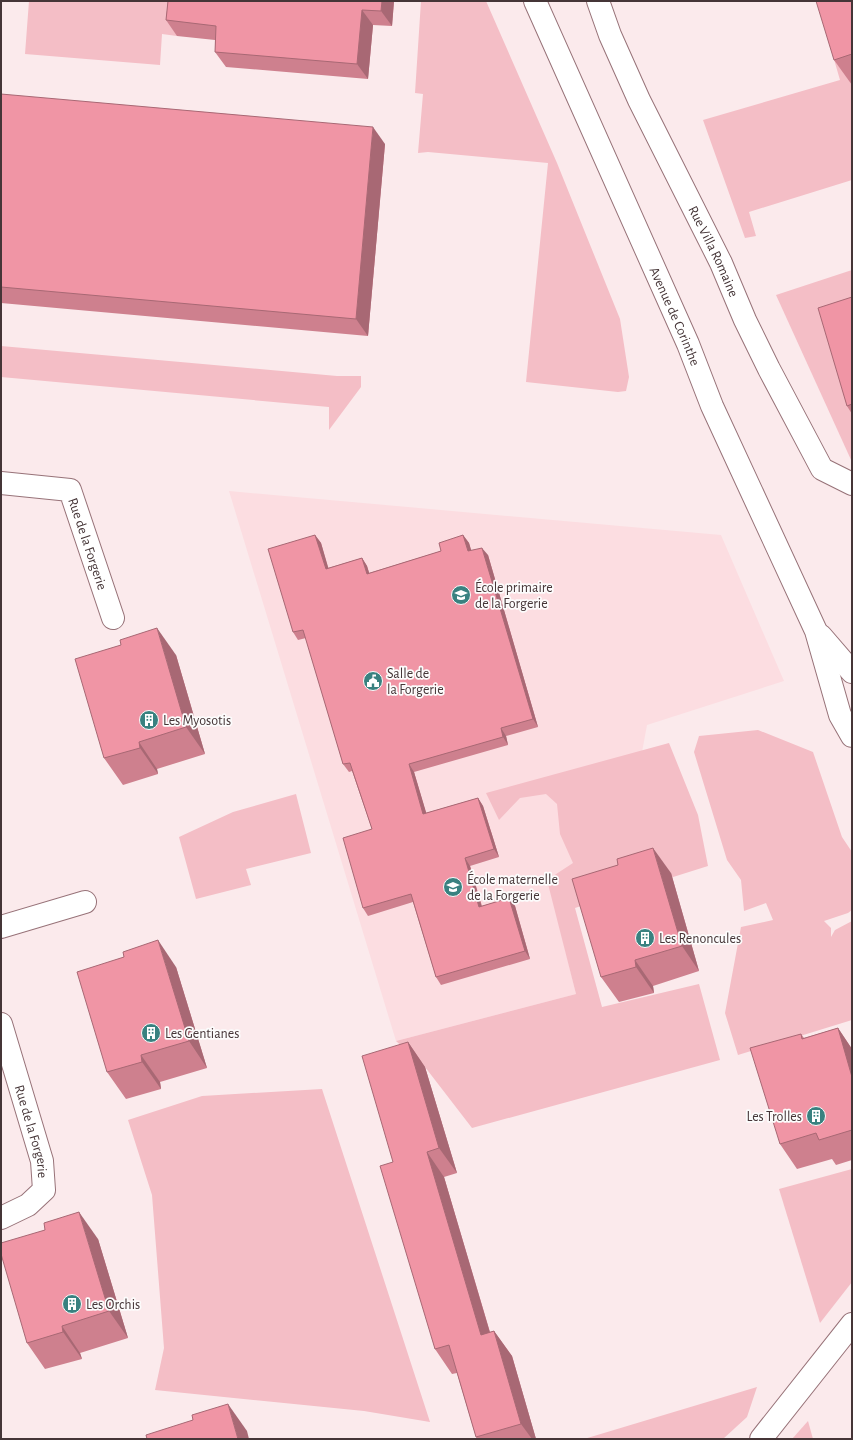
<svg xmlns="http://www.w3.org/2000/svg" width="853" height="1440" font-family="'Alegreya Sans',sans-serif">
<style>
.built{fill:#fcdde1}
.green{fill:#f4bec6}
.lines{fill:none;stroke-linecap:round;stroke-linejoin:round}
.street-casing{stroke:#977278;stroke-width:24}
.secondary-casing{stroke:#977278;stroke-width:24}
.street{stroke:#fff;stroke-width:22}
.secondary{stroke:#fff;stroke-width:22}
.wall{fill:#ce808e}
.shaded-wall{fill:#a86874}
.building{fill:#f095a5;stroke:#a86874}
.labels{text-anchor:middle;stroke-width:3.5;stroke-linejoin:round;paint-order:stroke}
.street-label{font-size:14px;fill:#453537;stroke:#fcfcfc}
.poi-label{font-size:14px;fill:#453537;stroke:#fcfcfc;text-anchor:start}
</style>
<rect width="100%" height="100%" fill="#fbeaec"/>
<!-- built -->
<path class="built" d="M229 491 721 535 784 681 647 725 624 850 548 880 576 994 396 1041Z"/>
<!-- green -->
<g class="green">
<path d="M29 1H180L177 36 162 34 160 65 25 54Z"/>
<path d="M421 1H486L557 163 620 319 629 377 626 391 618 392 526 382 548 163 428 152 418 153 423 94 415 93Z"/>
<path d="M817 1H852V180L749 212 756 236 745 238 703 120 840 80Z"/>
<path d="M852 270V462L776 295Z"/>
<path d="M1 346 337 376H361V387L329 430V407L1 377Z"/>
<path d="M758 730 813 752 842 837 852 852V910L848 913 824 921 831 928V937L835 930 852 921V1020L738 1055 725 1013 741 927 773 920 766 903 744 911 741 880 727 860 694 752 699 736Z"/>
<path d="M669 743 698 815 708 866 575 908 602 1007 699 984 720 1060 472 1128 425 1067 396 1041 576 994 547 880 573 863 560 834 557 804 546 794 520 798 499 820 486 793Z"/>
<path d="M296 794 311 853 246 869 251 885 196 899 179 837 233 812Z"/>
<path d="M322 1089 430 1422 364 1411 155 1390 164 1348 152 1195 128 1120 202 1096Z"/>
<path d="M852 1169V1282L820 1323 779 1189Z"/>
<path d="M757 1387 747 1417 723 1439H584Z"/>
<path d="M808 1421 813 1439H792Z"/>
</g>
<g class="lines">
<!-- street casing -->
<g class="street-casing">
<g id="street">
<path id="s1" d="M598 1 610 35 639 100 721 263 745 320 769 369 822 469 852 484"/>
<path id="s2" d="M1 483 70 490 113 618"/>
<path d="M1 927 85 902"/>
<path id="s3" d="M1 1024 42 1161 44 1190 28 1205 1 1218"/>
<path d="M761 1439 852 1324"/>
</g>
</g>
<!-- secondary casing -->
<g class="secondary-casing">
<g id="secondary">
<path id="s4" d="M535 1 688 344 712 406 816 631 840 715 852 736"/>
<path d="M821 636 852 672"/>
</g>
</g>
<!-- street -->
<use href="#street" class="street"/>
<!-- secondary -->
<use href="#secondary" class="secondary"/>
</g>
<!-- wall -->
<g class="wall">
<path d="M168 1H394L392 26 373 25 368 79 226 67 215 52V40L177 36 166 20Z"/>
<path d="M852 1V85L834 60Z"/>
<path d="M1 94 385 144 368 336 1 303Z"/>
<path d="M852 297V414L847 406Z"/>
<path d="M315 535 321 543 328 568 362 558 367 566 369 573 441 551 463 535 469 543 471 551 488 555 538 727 506 736 508 745 414 772 426 813 478 798 483 806 499 857 470 866 482 906 509 898 515 906 530 959 441 985 436 977 413 902 368 916 363 908 372 829 352 771 349 772 343 764 306 638 298 640 293 632Z"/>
<path d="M176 655 205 754 157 769 158 774 123 785 104 758Z"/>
<path d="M671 873 699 971 653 986 654 993 619 1002 601 977Z"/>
<path d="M176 967 207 1068 160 1082 161 1089 126 1099 107 1072Z"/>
<path d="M838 1028 852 1049V1160L836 1165 832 1159 797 1169 780 1144 801 1034 804 1038Z"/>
<path d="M408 1042 425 1067 457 1173 444 1177 490 1332 494 1331 512 1356 536 1439H477L476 1437 457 1373 452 1374 435 1349 393 1162Z"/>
<path d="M98 1239 128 1338 80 1353 82 1359 45 1369 27 1343Z"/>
</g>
<!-- shaded-wall -->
<g class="shaded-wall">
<path d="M382 1H394L392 26 381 11Z"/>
<path d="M362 10 373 25 368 79 357 64Z"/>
<path d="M373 127 385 144 368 336 356 319Z"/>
<path d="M315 535 321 543 331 577 326 569Z"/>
<path d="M463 535 469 543 474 559 468 551Z"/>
<path d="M482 548 488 555 538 727 533 719Z"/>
<path d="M362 558 367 566 372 582 367 574Z"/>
<path d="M157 628 176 655 205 754 186 727Z"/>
<path d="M501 728 506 736 508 745 503 737Z"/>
<path d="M139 742 157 769 158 774 140 748Z"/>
<path d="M409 764 414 772 429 822 423 814Z"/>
<path d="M478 798 483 806 499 857 494 849Z"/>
<path d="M653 848 671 873 699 971 682 946Z"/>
<path d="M465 858 470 866 484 915 479 907Z"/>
<path d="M509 898 515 906 530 959 525 951Z"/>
<path d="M158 940 176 967 207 1068 189 1041Z"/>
<path d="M635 960 653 986 654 993 636 967Z"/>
<path d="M838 1028 852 1049V1077Z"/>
<path d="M408 1042 425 1067 457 1173 439 1148Z"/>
<path d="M141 1055 160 1082 161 1089 142 1062Z"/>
<path d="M427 1152 444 1177 498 1360 481 1335Z"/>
<path d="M79 1212 98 1239 128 1338 109 1311Z"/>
<path d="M62 1326 80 1353 82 1359 63 1332Z"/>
<path d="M494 1331 512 1356 536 1439H532L521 1424Z"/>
<path d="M228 1404 247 1431 249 1439H238Z"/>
</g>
<!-- building -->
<g class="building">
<path d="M168 1H382L381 11 362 10 357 64 215 52 216 26 166 20Z"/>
<path d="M816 1H852V54L834 60Z"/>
<path d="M1 94 373 127 356 319 1 287Z"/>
<path d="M852 297V404L847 406 818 308Z"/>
<path d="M315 535 326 569 362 558 367 574 441 551 439 543 463 535 468 551 482 548 533 719 501 728 503 737 409 764 423 814 478 798 494 849 465 858 479 907 509 898 525 951 436 977 411 894 363 908 343 838 372 829 350 763 343 764 303 630 293 632 268 549Z"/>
<path d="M157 628 186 727 139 742 140 748 104 758 75 659 121 645 120 640Z"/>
<path d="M653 848 682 946 635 960 636 967 601 977 572 879 618 865 617 859Z"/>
<path d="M158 940 189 1041 141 1055 142 1062 107 1072 77 972 124 957 123 952Z"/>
<path d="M838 1028 852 1077V1130L819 1140 816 1133 780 1144 750 1048 801 1034 802 1039Z"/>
<path d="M408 1042 439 1148 427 1152 481 1335 494 1331 521 1424 476 1437 449 1345 435 1349 380 1166 393 1162 362 1056Z"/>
<path d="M79 1212 109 1311 62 1326 63 1332 27 1343 1 1254V1243L45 1230 44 1223Z"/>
<path d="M228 1404 238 1439H147L146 1435 193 1420 192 1415Z"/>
</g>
<!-- icons -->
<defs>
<g id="school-disc" transform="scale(1)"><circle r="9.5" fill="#398180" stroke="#fcfcfc"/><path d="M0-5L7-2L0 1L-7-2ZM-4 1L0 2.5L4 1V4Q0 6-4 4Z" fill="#fff"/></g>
<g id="civic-disc" transform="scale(1)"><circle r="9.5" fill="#398180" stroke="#fcfcfc"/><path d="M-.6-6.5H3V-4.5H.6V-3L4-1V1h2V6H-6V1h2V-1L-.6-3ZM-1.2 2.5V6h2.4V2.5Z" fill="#fff"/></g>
<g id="building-disc" transform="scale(1)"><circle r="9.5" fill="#398180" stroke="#fcfcfc"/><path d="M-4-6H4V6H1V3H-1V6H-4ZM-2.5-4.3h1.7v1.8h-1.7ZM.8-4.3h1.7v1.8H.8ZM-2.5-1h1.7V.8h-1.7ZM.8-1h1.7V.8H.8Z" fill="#fff"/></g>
</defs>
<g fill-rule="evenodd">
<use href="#school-disc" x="461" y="595"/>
<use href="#civic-disc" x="373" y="681"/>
<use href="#building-disc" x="149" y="720"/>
<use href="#school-disc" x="453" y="887"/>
<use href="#building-disc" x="645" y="938"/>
<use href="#building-disc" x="151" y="1033"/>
<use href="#building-disc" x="816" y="1116"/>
<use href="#building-disc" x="72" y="1304"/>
</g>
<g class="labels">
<!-- street labels -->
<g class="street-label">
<text dy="5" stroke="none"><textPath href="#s1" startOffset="276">Rue Villa Romaine</textPath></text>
<text dy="5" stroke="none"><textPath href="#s4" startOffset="345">Avenue de Corinthe</textPath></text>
<text dy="5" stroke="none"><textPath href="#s2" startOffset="126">Rue de la Forgerie</textPath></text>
<text dy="5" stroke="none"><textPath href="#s3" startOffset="112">Rue de la Forgerie</textPath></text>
</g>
<!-- poi labels -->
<g class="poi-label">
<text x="475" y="592">École primaire<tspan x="475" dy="16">de la Forgerie</tspan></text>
<text x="387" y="678">Salle de<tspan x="387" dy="16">la Forgerie</tspan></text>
<text x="163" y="725">Les Myosotis</text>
<text x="467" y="884">École maternelle<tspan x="467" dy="16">de la Forgerie</tspan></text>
<text x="659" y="943">Les Renoncules</text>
<text x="165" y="1038">Les Gentianes</text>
<text x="802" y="1121" text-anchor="end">Les Trolles</text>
<text x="86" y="1309">Les Orchis</text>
</g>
</g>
<!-- border -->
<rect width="853" height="1440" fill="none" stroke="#453537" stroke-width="4"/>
</svg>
